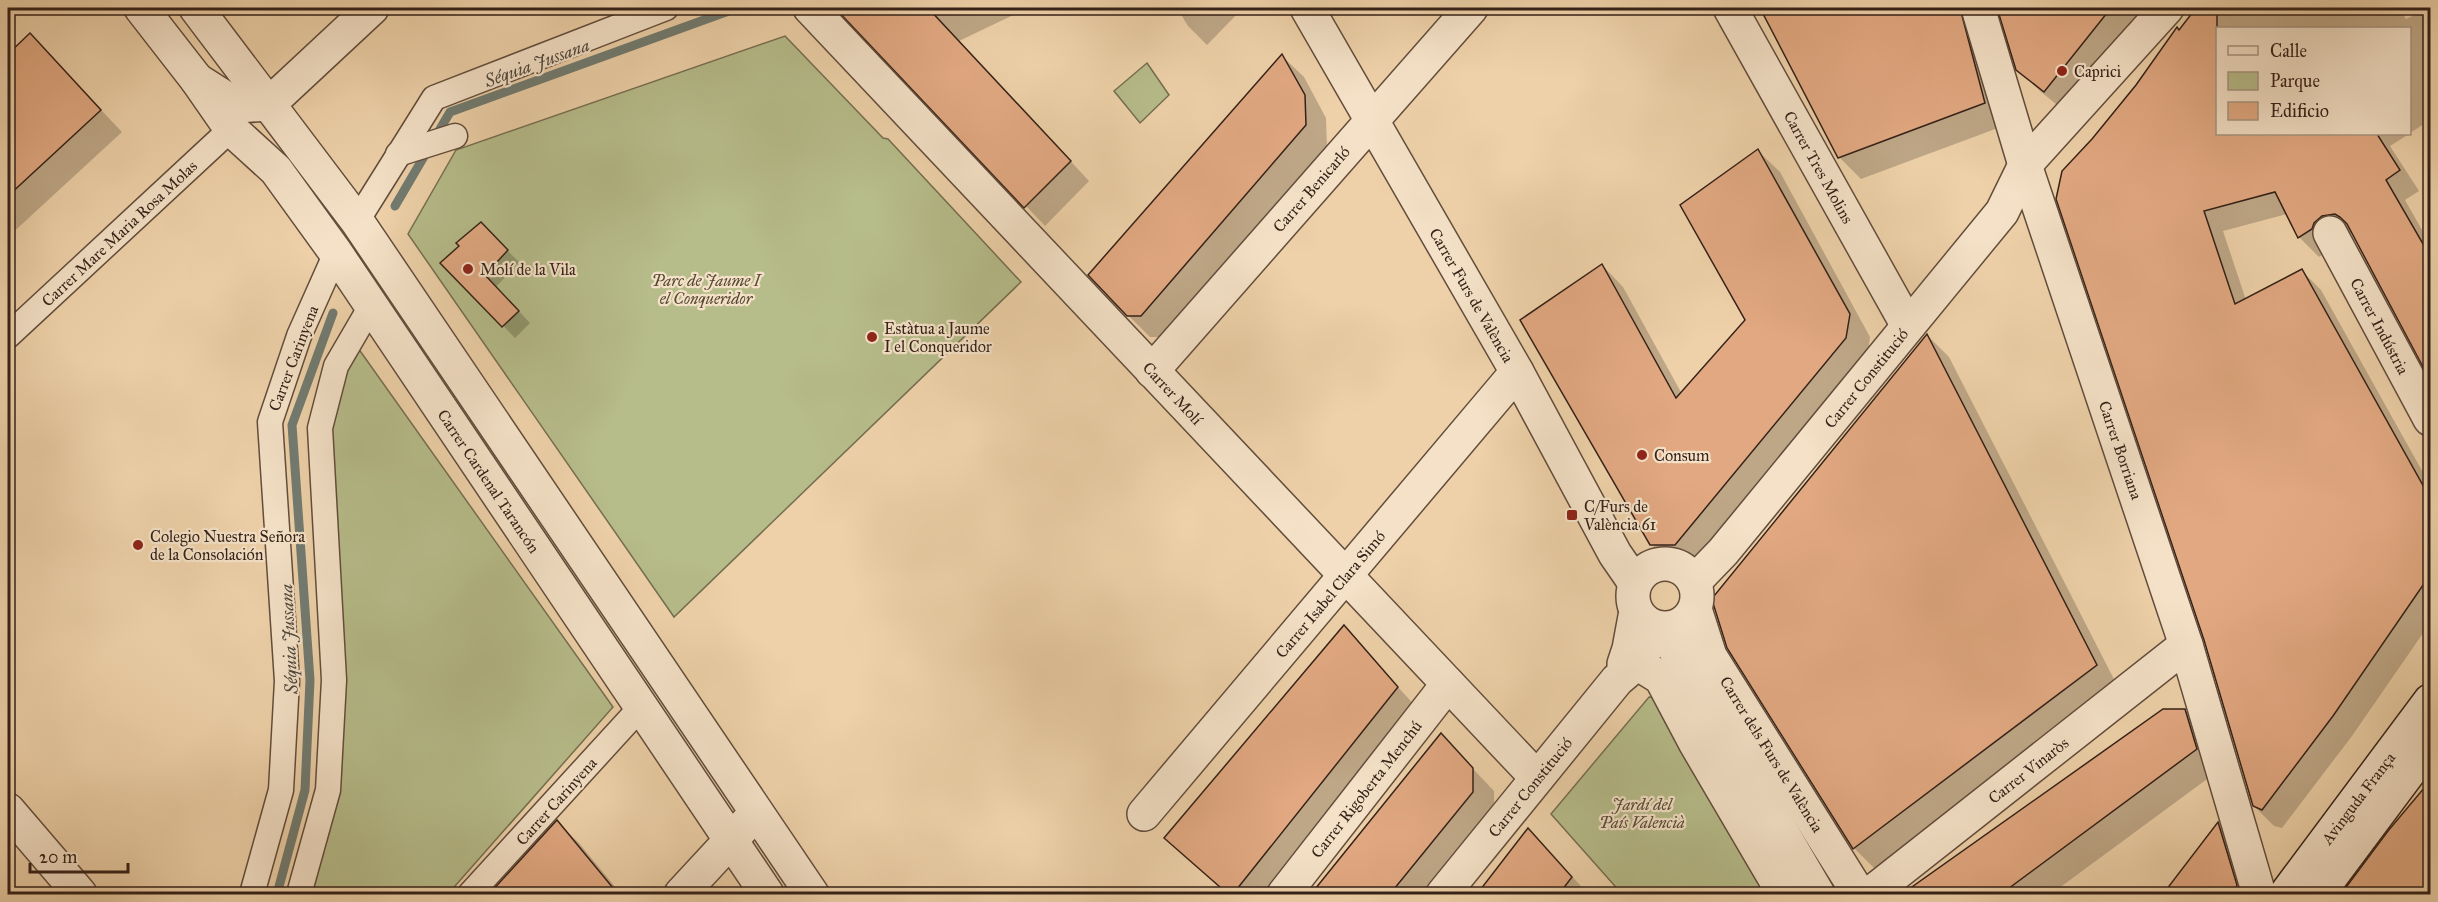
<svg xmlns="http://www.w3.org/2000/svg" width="2438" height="902" font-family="'IM FELL Great Primer',serif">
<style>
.green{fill:#b6bc8a;stroke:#756e51;stroke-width:1.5}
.shadow{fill:#0003}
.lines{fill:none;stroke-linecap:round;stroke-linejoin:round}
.stream{stroke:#717b71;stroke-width:9}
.building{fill:#e1a881;stroke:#342118;stroke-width:1.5}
.pedestrian-casing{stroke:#624d3c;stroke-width:27}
.minor-casing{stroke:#624d3c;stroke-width:36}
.tertiary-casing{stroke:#624d3c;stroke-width:36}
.secondary-casing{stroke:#342118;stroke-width:36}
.pedestrian{stroke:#f4e1c7;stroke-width:24}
.minor{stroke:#f4e1c7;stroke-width:33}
.tertiary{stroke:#f4e1c7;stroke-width:33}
.secondary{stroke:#f4e1c7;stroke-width:33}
.poi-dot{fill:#8f2418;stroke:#f4e1c7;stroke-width:2}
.labels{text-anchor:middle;stroke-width:4.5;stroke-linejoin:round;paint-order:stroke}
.poi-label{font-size:16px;fill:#342118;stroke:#f4e1c7;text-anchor:start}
.street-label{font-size:16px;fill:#342118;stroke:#f4e1c7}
.park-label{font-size:16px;font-style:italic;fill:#544834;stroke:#f4e1c7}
.water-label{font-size:18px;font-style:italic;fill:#4e463d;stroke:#f4e1c7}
</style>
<rect width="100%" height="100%" fill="#eed1a9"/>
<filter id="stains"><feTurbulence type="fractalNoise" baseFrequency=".00333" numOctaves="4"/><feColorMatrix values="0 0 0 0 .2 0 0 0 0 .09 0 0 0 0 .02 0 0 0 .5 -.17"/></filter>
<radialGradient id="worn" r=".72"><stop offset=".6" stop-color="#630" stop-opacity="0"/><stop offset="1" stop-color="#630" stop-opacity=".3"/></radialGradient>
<!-- green -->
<g class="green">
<path d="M785 36 883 138 888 139 1021 282 674 617 408 234 456 150Z"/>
<path d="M1147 63 1169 95 1140 123 1114 91Z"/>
<path d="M358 348 613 707 448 894H310L317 867 332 428 343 380Z"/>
<path d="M1649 697 1655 698 1769 894H1622L1551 814Z"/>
</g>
<!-- shadow -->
<g class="shadow">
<path d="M844 8H1028L959 41 1089 181 1045 226 843 14Z"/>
<path d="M1177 8H1243L1207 45 1188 26Z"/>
<path d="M1757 8H2149L2067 113 2040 91 2018 69 2000 11H1994L2006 125 1861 179 1839 157 1770 24Z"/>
<path d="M2198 8H2399L2406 19 2430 8V120L2410 133V28H2218V134H2409L2390 146 2419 191 2405 200 2430 244V377L2353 233 2342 235 2332 248 2319 257 2299 237 2287 214 2223 231 2246 300 2302 271 2321 290 2430 485V623L2352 736 2282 828 2274 826 2254 806 2093 140Z"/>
<path d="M30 35 122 132 8 237V56Z"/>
<path d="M1282 56 1304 77 1326 118 1327 147 1163 337H1150L1128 315Z"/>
<path d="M1758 151 1780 172 1870 337 1867 360 1697 566H1673L1651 544 1602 265 1623 287 1682 394 1747 320Z"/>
<path d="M481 224 519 262 496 287 530 323 515 338 443 263Z"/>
<path d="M1928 336 1949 357 2118 687 1875 869 1854 848Z"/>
<path d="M1344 628 1419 710 1271 894H1227L1166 838Z"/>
<path d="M2185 710 2206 732 2218 771 2051 894H1905L2164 711Z"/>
<path d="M1441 735 1494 791V814L1429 894H1313Z"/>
<path d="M2430 784V894H2343L2389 832Z"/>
<path d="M557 822 579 843 621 894H491Z"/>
<path d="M2218 824 2239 845 2254 894H2165Z"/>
<path d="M1528 831 1550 852 1588 894H1479Z"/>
</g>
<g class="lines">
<!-- stream -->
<g class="stream">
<path d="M436 136 450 112 737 8"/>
<path d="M395 206 429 148"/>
<path d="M277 894 305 790 310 680 292 425 333 313"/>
</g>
</g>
<!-- building -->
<g class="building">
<path d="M835 8H928L1071 161 1024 208Z"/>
<path d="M1760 8H1960L1985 103 1838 158Z"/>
<path d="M1997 8H2111L2044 92 2016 70Z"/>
<path d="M2196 8H2217V134H2377L2400 170 2386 180 2430 256V380L2347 224 2340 217 2335 214 2322 216 2314 223 2312 229 2298 238 2275 192 2204 211 2235 304 2302 269 2430 498V575L2333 716 2262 810 2253 806 2204 640 2056 199 2062 171 2092 139 2136 85 2177 27 2179 30Z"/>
<path d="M30 33 101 110 8 196V54Z"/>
<path d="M1282 54 1305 95 1306 125 1141 316H1127L1088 275Z"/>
<path d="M1758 149 1850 314 1846 338 1675 545H1650L1520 320 1602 264 1676 398 1745 320 1680 205Z"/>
<path d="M481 222 508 250 485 275 519 311 502 327 440 263 459 246 456 243Z"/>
<path d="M1927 334 2097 665 1853 849 1727 648 1713 603 1714 596Z"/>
<path d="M1344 625 1398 687 1233 894H1228L1164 838Z"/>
<path d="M2163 709H2185L2197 749 2001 894H1902Z"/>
<path d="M1441 733 1473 768V792L1390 894H1311Z"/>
<path d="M2430 781V894H2341L2388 831Z"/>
<path d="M557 820 618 894H489Z"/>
<path d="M2218 822 2237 885 2234 894H2163Z"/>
<path d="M1528 828 1572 877 1559 894H1477Z"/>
</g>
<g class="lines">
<!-- pedestrian casing -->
<g class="pedestrian-casing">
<g id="pedestrian">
<path d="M398 154 455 136"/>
<path d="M357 221 434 98 666 8"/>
<path d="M8 336 231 129"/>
<path d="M252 894 281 790 287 681 270 422 299 336 336 253"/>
<path d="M299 894 328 790 334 680 320 428 336 366 371 306"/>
<path d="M470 894 641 707"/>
</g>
</g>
<!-- minor casing -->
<g class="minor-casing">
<g id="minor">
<path d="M810 8 1537 778"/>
<path d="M1730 8 1908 326"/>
<path d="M1978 8 2025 165 2186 645 2259 894"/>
<path d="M197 80 238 106 269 104 372 8"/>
<path d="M2330 233 2430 419"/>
<path d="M1152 371 1471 8"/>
<path d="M1694 582 1723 552 2002 212 2025 165 2167 8"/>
<path d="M1695 609 1710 656 1859 894"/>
<path d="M1637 663 1661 678 1696 744 1784 894"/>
<path d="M1624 664 1629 649 1636 611"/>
<path d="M8 810 80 894"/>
<path d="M1144 814 1517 372"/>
<path d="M681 894 756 813"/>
<path d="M1284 894 1448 684"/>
<path d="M1443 894 1617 680 1637 663 1658 628"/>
<path d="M1870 894 2186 645"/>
</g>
</g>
<!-- tertiary casing -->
<g class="tertiary-casing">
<g id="tertiary">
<path d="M141 8 197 80 231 129 276 170 336 253 767 894"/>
<path d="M196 8 357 221 812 894"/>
<path d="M1307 8 1517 372 1615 554 1635 583"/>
<circle cx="1665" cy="596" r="32"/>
<path d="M1663 629 1818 894"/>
</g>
</g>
<!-- secondary casing -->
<g class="secondary-casing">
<g id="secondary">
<path d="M2286 894 2430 701"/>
<path d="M2318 894 2430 744"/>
</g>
</g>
<!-- pedestrian -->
<use href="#pedestrian" class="pedestrian"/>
<!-- minor -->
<use href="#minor" class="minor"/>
<!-- tertiary -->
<use href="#tertiary" class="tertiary"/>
<!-- secondary -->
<use href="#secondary" class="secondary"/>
</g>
<!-- markers -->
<g class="poi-dot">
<circle cx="2062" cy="71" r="6"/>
<circle cx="468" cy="269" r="6"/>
<circle cx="872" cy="337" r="6"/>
<circle cx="1642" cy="455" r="6"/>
<rect x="1566" y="509" width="12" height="12" rx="3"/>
<circle cx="138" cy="545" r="6"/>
</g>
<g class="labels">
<!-- poi labels -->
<g class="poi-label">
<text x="2074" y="77">Caprici</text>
<text x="480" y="275">Molí de la Vila</text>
<text x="884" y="334">Estàtua a Jaume<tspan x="884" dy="18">I el Conqueridor</tspan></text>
<text x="1654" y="461">Consum</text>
<text x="1584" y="512">C/Furs de<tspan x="1584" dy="18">València 61</tspan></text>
<text x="150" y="542">Colegio Nuestra Señora<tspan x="150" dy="18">de la Consolación</tspan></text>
</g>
<!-- street labels -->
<g class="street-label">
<text transform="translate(1819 167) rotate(61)" y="6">Carrer Tres Molins</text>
<text transform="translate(1311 189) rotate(-49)" y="6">Carrer Benicarló</text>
<text transform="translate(119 233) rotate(-43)" y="6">Carrer Mare Maria Rosa Molas</text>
<text transform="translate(1472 295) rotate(60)" y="6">Carrer Furs de València</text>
<text transform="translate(2380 326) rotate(62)" y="6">Carrer Indústria</text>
<text transform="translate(293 358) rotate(-69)" y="6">Carrer Carinyena</text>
<text transform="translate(1866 378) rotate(-51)" y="6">Carrer Constitució</text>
<text transform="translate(1173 393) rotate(47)" y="6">Carrer Molí</text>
<text transform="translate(2121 450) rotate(71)" y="6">Carrer Borriana</text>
<text transform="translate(489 481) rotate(56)" y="6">Carrer Cardenal Tarancón</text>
<text transform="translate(1330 594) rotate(-50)" y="6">Carrer Isabel Clara Simó</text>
<text transform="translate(1772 754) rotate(58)" y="6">Carrer dels Furs de València</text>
<text transform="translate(2028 770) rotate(-38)" y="6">Carrer Vinaròs</text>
<text transform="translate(1530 787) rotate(-51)" y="6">Carrer Constitució</text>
<text transform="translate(1366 789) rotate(-52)" y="6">Carrer Rigoberta Menchú</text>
<text transform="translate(2358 798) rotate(-53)" y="6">Avinguda França</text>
<text transform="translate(556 801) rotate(-48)" y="6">Carrer Carinyena</text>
</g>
<!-- park labels -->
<g class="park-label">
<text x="706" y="286">Parc de Jaume I<tspan x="706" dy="18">el Conqueridor</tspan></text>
<text x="1642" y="810">Jardí del<tspan x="1642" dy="18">País Valencià</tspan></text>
</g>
<!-- water labels -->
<g class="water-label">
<text transform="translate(537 63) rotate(-20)" y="6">Séquia Jussana</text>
<text transform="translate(289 639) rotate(-93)" y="6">Séquia Jussana</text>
</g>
</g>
<!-- margin -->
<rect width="2438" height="902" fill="none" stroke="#eed1a9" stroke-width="30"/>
<rect x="9" y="9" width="2420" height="884" fill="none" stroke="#342118" stroke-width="3"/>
<rect x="15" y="15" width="2408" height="872" fill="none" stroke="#342118" stroke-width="1.5"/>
<!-- legend -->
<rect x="2216" y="27" width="195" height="108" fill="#f4e1c7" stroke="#a79481" stroke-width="1.5"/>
<rect x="2228" y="46" width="30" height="9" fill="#f4e1c7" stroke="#a79481" stroke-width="1.5"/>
<text x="2270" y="57" font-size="18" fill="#342118">Calle</text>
<rect x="2228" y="72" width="30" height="18" fill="#b6bc8a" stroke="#a79481" stroke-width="1.5"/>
<text x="2270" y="87" font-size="18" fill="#342118">Parque</text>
<rect x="2228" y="102" width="30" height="18" fill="#e1a881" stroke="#a79481" stroke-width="1.5"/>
<text x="2270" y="117" font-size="18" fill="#342118">Edificio</text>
<!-- scale -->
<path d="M30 863v9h98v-9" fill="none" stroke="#342118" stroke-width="3"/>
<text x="39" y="863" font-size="18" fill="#342118" stroke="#f4e1c7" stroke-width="4.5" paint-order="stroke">20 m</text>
<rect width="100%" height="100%" filter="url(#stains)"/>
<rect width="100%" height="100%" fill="url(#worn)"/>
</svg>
